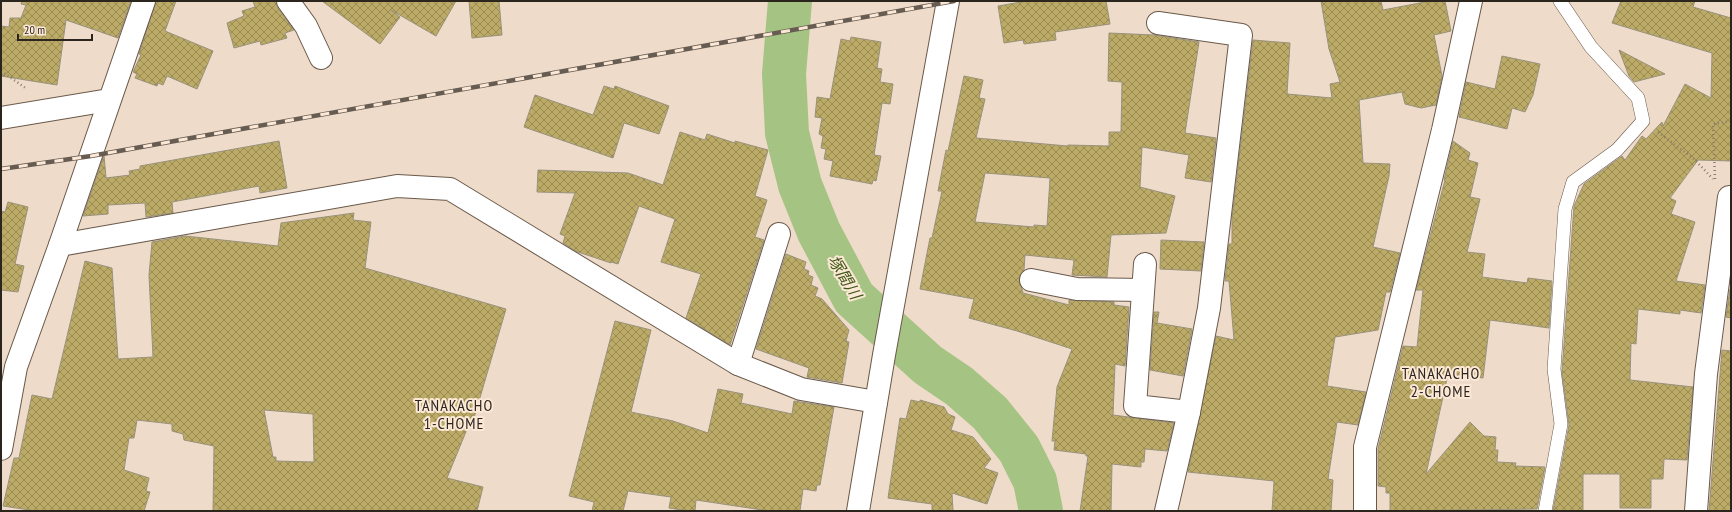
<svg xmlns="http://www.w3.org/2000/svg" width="1732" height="512" font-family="'PT Sans Narrow','Noto Sans JP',sans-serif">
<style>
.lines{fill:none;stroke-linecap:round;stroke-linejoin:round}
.river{stroke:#a5c383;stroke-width:44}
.building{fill:url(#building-cross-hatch);stroke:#98927c;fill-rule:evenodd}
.service-casing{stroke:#6a594a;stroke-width:14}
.minor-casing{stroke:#6a594a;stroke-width:24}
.tertiary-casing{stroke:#6a594a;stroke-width:24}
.path{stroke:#897b6f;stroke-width:2.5;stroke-dasharray:1 3;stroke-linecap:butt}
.service{stroke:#fff;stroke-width:13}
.minor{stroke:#fff;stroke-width:22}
.tertiary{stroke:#fff;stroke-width:22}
.rail-casing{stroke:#675c52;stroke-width:4.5}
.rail{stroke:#fce8d6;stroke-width:3;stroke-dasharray:9;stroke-linecap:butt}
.labels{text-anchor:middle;stroke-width:4;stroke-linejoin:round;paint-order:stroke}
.water-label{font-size:16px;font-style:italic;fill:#405a18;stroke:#fce8d6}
.neighbourhood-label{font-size:16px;letter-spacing:1px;fill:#2c251e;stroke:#fce8d6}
</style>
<defs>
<pattern id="building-cross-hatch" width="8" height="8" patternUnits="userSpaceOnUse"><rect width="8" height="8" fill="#bcab66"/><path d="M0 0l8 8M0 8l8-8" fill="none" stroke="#998b53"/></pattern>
</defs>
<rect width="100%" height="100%" fill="#efdbc9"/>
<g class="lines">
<!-- river -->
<path class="river" d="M790 1 784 74 787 133 800 185 819 232 854 298 928 365 959 386 990 413 1019 449 1035 481 1041 511"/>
</g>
<!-- building -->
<g class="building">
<path d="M22 1H131L118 38 66 20 57 85 1 76V26L9 27 10 18H21L26 5 21 4Z"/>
<path d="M156 1H176L165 31 213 51 197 89 167 76 163 85 158 83 157 86 135 78 137 74 133 72 141 55 139 54Z"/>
<path d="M253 1H276L278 8 294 30 285 33 287 38 261 45 260 41 234 48 227 23 244 16 242 11 255 7Z"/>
<path d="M322 1H456L436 36 391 10 400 17 380 44Z"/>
<path d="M469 1H499L502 35 472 38Z"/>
<path d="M1027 1H1106L1110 24 1055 32 1056 40 1024 44 1023 40 1004 43 998 6Z"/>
<path d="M1321 1H1381L1383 10 1430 1H1445L1451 31 1434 35 1442 76 1436 105 1421 108 1405 104 1402 92 1359 100 1363 163 1390 164 1389 176 1373 247 1400 253 1390 292H1386L1378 330 1335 337 1327 386 1366 392 1358 425 1337 422 1328 479 1333 480 1331 511H1272L1274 481 1188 472 1216 336 1234 340 1229 281H1225L1229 244H1232V218L1253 40 1290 43 1287 94 1332 98 1330 84 1340 82 1329 49Z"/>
<path d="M1621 1H1695L1693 7 1731 18V161L1698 160 1670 198 1676 201 1671 214 1695 222 1676 281 1705 285 1701 313 1680 310V314L1638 309 1636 344 1631 343 1630 380 1693 387 1687 460 1664 459 1663 479H1651V508H1620V474H1583V511H1553L1569 425 1562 372 1574 206 1584 184 1622 156 1625 160 1642 136 1646 139 1662 122 1663 126 1685 84 1711 98 1712 53 1612 23Z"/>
<path d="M1109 33 1154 35 1199 42 1185 133 1216 138 1211 182 1185 178 1189 155 1142 147 1140 187 1175 196 1166 233 1111 235 1107 277 1072 275 1074 260 1025 255 1024 270 1019 278 1023 293 1069 305V300L1114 302V305L1129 307 1125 366 1115 364 1113 415 1174 423 1167 451 1145 449 1144 462H1141V467L1112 464 1111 511H1080L1088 456H1086V454L1054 450 1055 441H1052L1057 387 1072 349 1017 331 969 318 974 299 920 289 930 238H932L942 191H938L946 150 948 151 964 76 983 80 979 98 985 99 976 138 1068 146V145L1109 146V132H1121L1122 82 1108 81ZM985 173 1050 178 1047 226 1034 225V227L975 222Z"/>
<path d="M851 37 881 42 877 68 882 69 880 82 893 84 890 104 882 103 874 155 881 156 876 181 873 180 872 184 830 176 833 161 824 159 826 149 821 148 823 136 819 134 822 118 815 117 817 97 830 99 841 39 850 41Z"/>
<path d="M1619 50 1665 74 1634 82 1629 76Z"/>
<path d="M1502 56 1540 64 1533 95 1525 112 1512 108 1507 129 1459 117 1466 82 1495 89Z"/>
<path d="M604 86 614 89 615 86 669 106 659 134 624 123 613 158 524 127 535 95 593 115Z"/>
<path d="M680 132 705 140 707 134 735 143V141L768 150 755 196 767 200 755 237 764 240 730 345 686 318 701 274 661 262 675 219 639 206 618 264 611 262V263L575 251 563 243 565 236 560 234 575 193 537 192 538 170 628 173 663 185Z"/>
<path d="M279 141 287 188 260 193 259 186 172 202 173 213 146 217 145 203 108 205V214L83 216 104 155 106 178 130 175 129 171 140 169V166Z"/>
<path d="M1453 141 1470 153 1468 160 1478 163 1470 197 1480 199 1467 252 1485 254 1482 277 1527 283 1528 278 1552 281 1549 328 1490 320 1483 378 1448 374 1426 474 1470 422 1484 436 1496 437 1495 450H1498L1497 462 1516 463 1515 466 1545 467 1537 509 1390 511V493H1386V487L1378 486V449L1403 346 1417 347 1423 290H1416L1445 180H1444Z"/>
<path d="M8 202 28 207 15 264 24 266 18 292 1 290V211L5 212Z"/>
<path d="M354 213 353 220 371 222 365 268 506 309 474 418 472 417 447 478 483 487 477 511H213L214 446 184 440 183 434 172 431V424L137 420 134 438H129L124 470 149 478 146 491 150 492 144 511H36L3 506 14 458H19L32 395 52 399 85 261 112 268 118 359 153 357 149 275 152 242 185 236 278 246 281 223ZM264 410 313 414 314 462 276 461V457H273Z"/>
<path d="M1161 240 1204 242 1201 271 1160 269Z"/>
<path d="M786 254 806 262 804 269 809 271 808 275 813 277 811 285 818 288 815 296 822 299 849 330 846 341 849 342 842 383 807 377 809 368 756 349Z"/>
<path d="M1730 289H1731V318L1726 317Z"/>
<path d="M1154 312H1159L1157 323 1192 329 1183 376 1150 370Z"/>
<path d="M615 321 651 330 631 412 673 421 708 433 718 389 743 394 741 403 792 414 794 401 834 407 820 485H817L816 491 803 489 800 511H769L696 500 695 511H688L669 508 671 497 628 491 623 511H592L594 502 569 496Z"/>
<path d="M1722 350 1731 351V511H1709Z"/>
<path d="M911 400 920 402V400L944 407 948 414 955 417 951 430 973 437 991 459 984 468 998 473 987 504 952 493 953 511H932V504L888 498 900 418 906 419Z"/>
</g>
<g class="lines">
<!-- service casing -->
<g class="service-casing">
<path id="service" d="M1545 511 1561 424 1554 369 1565 209 1573 182 1617 150 1643 121 1638 98 1591 47 1560 1"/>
</g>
<!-- minor casing -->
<g class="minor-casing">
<g id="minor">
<path d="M288 1 306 26 321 58"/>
<path d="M1158 23 1241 35 1209 308 1189 412 1166 511"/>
<path d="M1 118 109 100"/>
<path d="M60 245 397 186 450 189 738 364 801 389 876 402"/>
<path d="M1145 264 1135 406 1189 412"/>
<path d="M1031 280 1077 289 1143 290"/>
<path d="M738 364 779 234"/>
<path d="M1 449 16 367 60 245 144 1"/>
<path d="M1365 511V447L1443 130 1471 1"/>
<path d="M1696 511 1706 374 1729 197H1731"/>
</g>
</g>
<!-- tertiary casing -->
<g class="tertiary-casing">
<path id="tertiary" d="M858 511 884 355 948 1"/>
</g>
<!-- path -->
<g class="path">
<path d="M1 71 27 89"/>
<path d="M1658 132 1694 159 1713 179"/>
<path d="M1715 179 1713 124 1731 121"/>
</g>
<!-- service -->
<use href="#service" class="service"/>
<!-- minor -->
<use href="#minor" class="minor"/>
<!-- tertiary -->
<use href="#tertiary" class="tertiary"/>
<!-- rail casing -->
<g class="rail-casing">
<path id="rail" d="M1 169 91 156 954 1"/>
</g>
<!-- rail -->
<use href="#rail" class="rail"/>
</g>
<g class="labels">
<!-- water labels -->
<g class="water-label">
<text transform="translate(845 277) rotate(59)" y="6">塚間川</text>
</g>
<!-- neighbourhood labels -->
<g class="neighbourhood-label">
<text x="1441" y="379">TANAKACHO<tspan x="1441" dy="18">2-CHOME</tspan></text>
<text x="454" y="411">TANAKACHO<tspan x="454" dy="18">1-CHOME</tspan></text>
</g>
</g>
<!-- border -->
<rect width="1732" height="512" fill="none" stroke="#2c251e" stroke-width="4"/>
<!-- scale -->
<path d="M18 34v6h74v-6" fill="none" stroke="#2c251e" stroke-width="2"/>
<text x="24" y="34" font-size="12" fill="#2c251e" stroke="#fce8d6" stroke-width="3" paint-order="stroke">20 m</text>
</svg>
